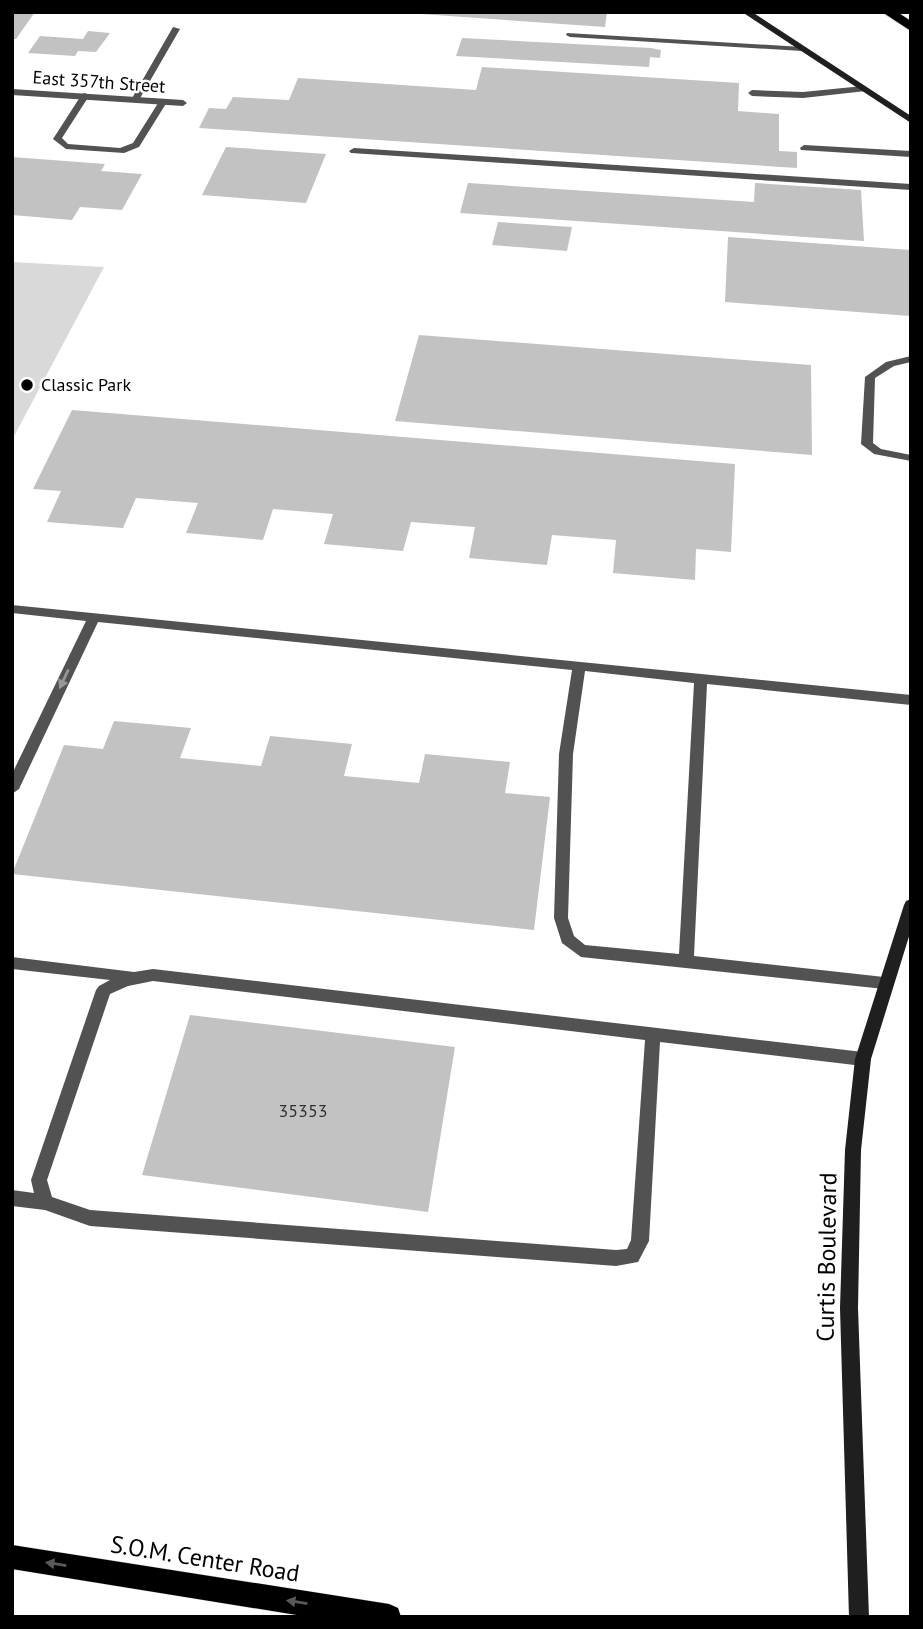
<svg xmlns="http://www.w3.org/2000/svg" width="923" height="1629" font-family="'PT Sans',sans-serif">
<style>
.green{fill:#d9d9d9}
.building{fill:#c2c2c2}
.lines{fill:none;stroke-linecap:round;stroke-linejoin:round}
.primary-casing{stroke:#dbdbdb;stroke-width:1}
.highway-casing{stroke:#dbdbdb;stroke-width:2}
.lane{fill:#525252;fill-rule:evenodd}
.street{fill:#525252;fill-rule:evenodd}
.secondary{fill:#1f1f1f;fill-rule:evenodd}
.primary{fill:#000;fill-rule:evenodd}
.highway{fill:#000;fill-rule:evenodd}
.oneway{fill:#979797}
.oneway2{fill:#595959}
.poi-dot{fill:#000;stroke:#fff;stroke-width:2.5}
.labels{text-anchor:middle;stroke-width:5;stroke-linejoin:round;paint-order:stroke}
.far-street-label{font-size:18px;fill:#000;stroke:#fff}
.far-poi-label{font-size:18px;fill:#000;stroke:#fff;text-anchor:start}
.number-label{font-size:18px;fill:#303030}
.near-street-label{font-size:24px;fill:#000;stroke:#fff}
</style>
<rect width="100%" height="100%" fill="#fff"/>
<!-- green -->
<path class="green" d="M12 262 104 267 12 440Z"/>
<!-- building -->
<g class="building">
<path d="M12 12H35L16 39H12Z"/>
<path d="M392 12H607L605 27Z"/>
<path d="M88 31 110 33 96 52 78 51 75 56 28 53 40 36 83 39Z"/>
<path d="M462 38 651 48 661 50 660 58 650 57 649 67 456 56Z"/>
<path d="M482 67 739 83 738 111 779 114V151L797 152V168L199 128 209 108 226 109 233 97 289 100 298 78 476 90Z"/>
<path d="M226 147 326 154 306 203 202 195Z"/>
<path d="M12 157 105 164 101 171 142 174 122 210 80 207 72 220 12 215Z"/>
<path d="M468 183 754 202 755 183 861 190 864 241 460 213Z"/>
<path d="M498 222 572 227 567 251 492 245Z"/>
<path d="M728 237 911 250 910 316 725 302Z"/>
<path d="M419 335 811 365 812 455 395 421Z"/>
<path d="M72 410 735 464 731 552 696 549 695 580 613 573 616 540 552 535 547 565 469 558 475 527 411 522 403 551 324 544 333 514 273 509 263 540 186 533 198 503 136 498 123 528 47 522 61 491 33 489Z"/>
<path d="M114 721 191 728 180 758 261 766 270 736 352 744 344 776 419 783 425 754 510 762 505 793 550 797 534 930 12 874 64 745 103 749Z"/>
<path d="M190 1015 455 1047 428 1212 142 1175Z"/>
</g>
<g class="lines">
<!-- primary casing -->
<g class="primary-casing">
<path id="primary" d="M12 1545 389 1604 398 1608 401 1617H309L12 1569Z"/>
</g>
<!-- highway casing -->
<g class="highway-casing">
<path id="highway" d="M882 12H897L911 21V31Z"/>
</g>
<!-- lane -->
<g class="lane">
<path d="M173 27 180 29 139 100 132 102 131 100Z"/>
<path d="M567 33 802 47 806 49 802 51 570 37 566 35Z"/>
<path d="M863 86 867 89 866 91 803 98 752 96 748 93 752 90 803 92Z"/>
<path d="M85 93 89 96 62 138 68 144 120 148 133 143 160 100 167 102 139 147 124 153 66 149 53 139 82 94Z"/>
<path d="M804 145 911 151V157L801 150 800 148Z"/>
<path d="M354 148 911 184V190L351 153 349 151Z"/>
<path d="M911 356V362L894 366 875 378 873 443 881 449 911 455V461L874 454 861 444 865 377 886 362Z"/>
<path d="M12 605 911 695V705L707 684 694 956 884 977 889 979 892 983 889 987 884 989 581 957 562 943 554 918 559 754 572 670 98 622 19 789 12 794V774L86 621 12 613ZM585 671 694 683 679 954 585 945 574 936 568 918 573 754Z"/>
<path d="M12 957 134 972 153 969 863 1052 869 1054 871 1059 869 1064 863 1066 660 1042 649 1241 638 1262 616 1266 90 1226 45 1210 12 1206V1190L34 1193 31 1180 96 990 99 986 110 980 12 969ZM153 981 645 1040 631 1240 627 1249 616 1250 90 1210 52 1197 47 1180 110 994 128 986Z"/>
</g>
<!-- street -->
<path class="street" d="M12 89 183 100 187 103 183 106 12 95Z"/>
<!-- secondary -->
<g class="secondary">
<path d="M742 12H752L911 116V123Z"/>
<path d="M911 899V930L871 1059 861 1150 858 1308 869 1617H849L840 1308 845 1150 855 1059 904 905 906 901Z"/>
</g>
<!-- primary -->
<use href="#primary" class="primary"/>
<!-- highway -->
<use href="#highway" class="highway"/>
</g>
<!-- one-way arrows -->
<defs><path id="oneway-solid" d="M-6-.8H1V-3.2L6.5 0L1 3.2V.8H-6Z" transform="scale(1.75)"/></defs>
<use class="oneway" href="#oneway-solid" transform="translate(64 679) rotate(115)"/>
<g class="oneway2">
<use href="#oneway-solid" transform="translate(56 1564) rotate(-171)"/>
<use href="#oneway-solid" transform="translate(297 1602) rotate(-171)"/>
</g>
<!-- markers -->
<circle class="poi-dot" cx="27" cy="385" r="7"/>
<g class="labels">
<!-- far-street labels -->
<g class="far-street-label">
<text transform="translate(99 82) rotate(4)" y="6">East 357th Street</text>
</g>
<!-- far-poi labels -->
<g class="far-poi-label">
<text x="41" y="391">Classic Park</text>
</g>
<!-- number labels -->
<g class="number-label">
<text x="303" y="1117">35353</text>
</g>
<!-- near-street labels -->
<g class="near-street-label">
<text transform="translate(827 1257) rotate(-89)" y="8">Curtis Boulevard</text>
<text transform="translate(205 1559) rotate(9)" y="8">S.O.M. Center Road</text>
</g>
</g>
<!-- border -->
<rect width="923" height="1629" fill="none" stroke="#000000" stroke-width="28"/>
</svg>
